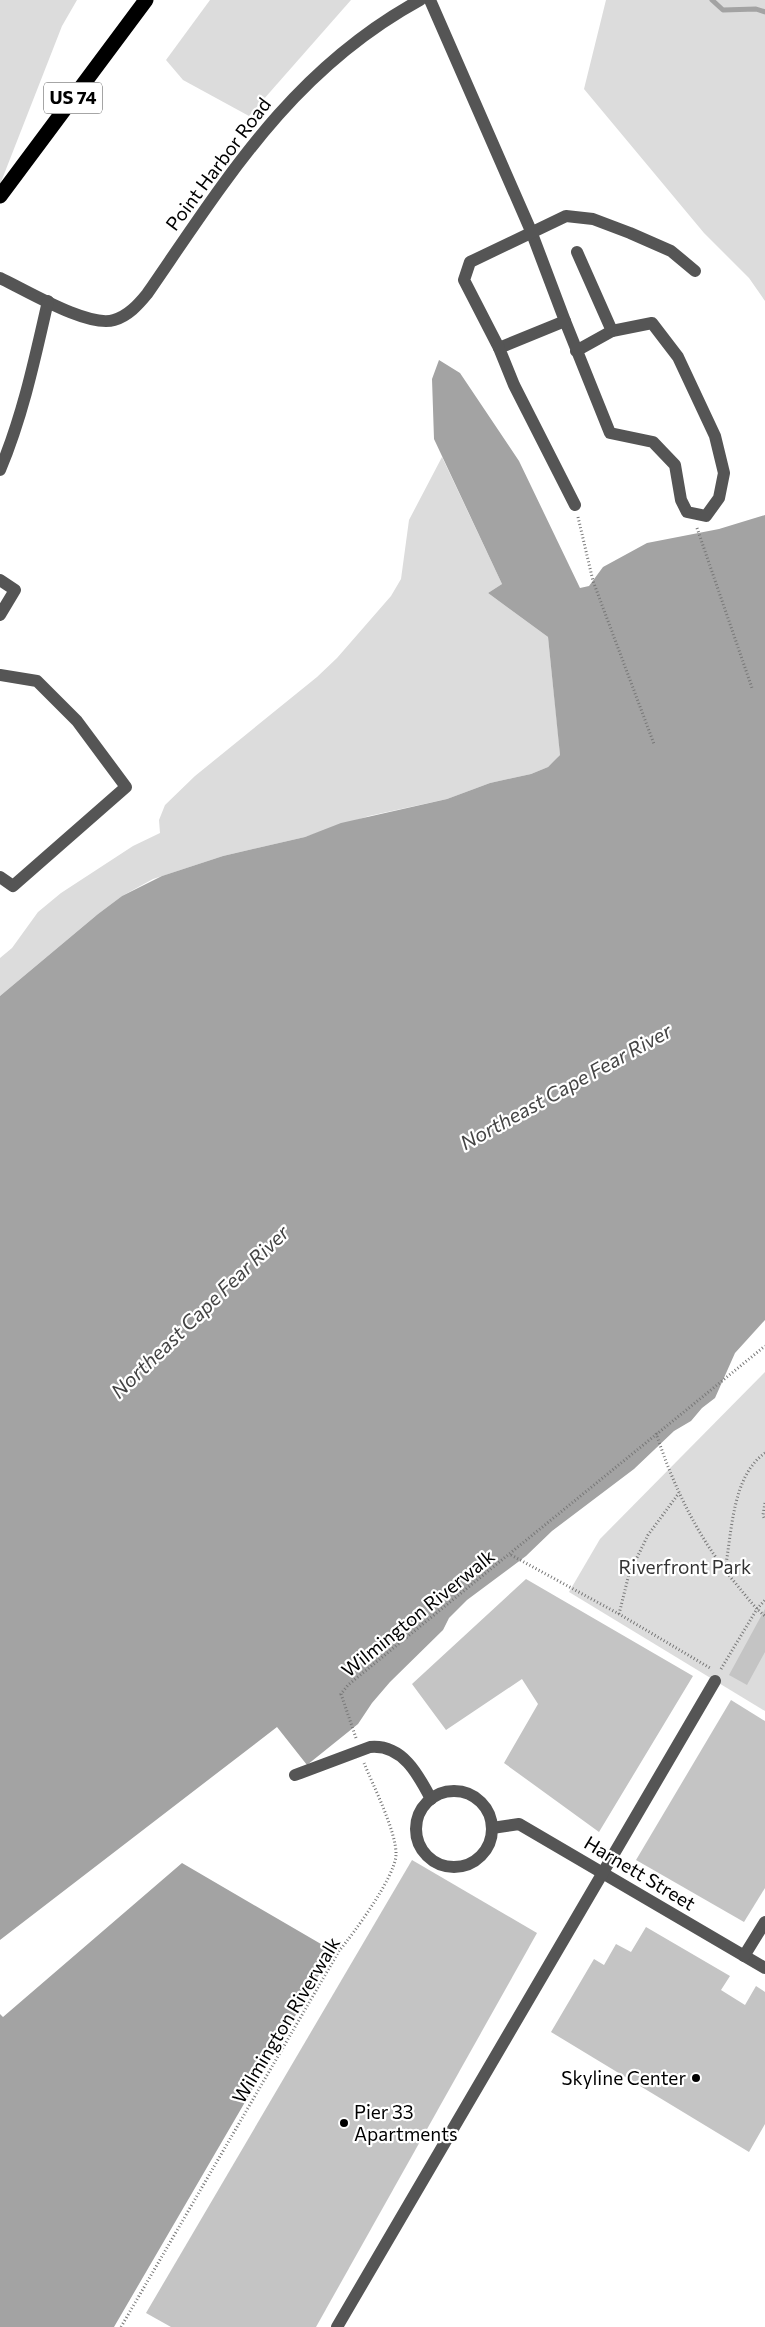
<svg xmlns="http://www.w3.org/2000/svg" width="765" height="2327" font-family="Commissioner,sans-serif">
<style>
.green{fill:#dcdcdc}
.water{fill:#a3a3a3}
.lines{fill:none;stroke-linecap:round;stroke-linejoin:round}
.stream{stroke:#a3a3a3;stroke-width:5}
.building{fill:#c4c4c4}
.path{stroke:#777;stroke-width:3;stroke-dasharray:1 2.5;stroke-linecap:butt}
.minor{stroke:#555;stroke-width:12}
.highway{stroke:#000;stroke-width:15}
.poi-dot{fill:#000;stroke:#fff;stroke-width:2}
.labels{text-anchor:middle;stroke-width:4.5;stroke-linejoin:round;paint-order:stroke}
.shield{fill:#fff;stroke:#4c4c4c;stroke-width:1}
.shield-label{font-size:18px;font-weight:bold;fill:#000}
.street-label{font-size:19px;fill:#000;stroke:#fff}
.park-label{font-size:19px;fill:#333;stroke:#fff}
.poi-label{font-size:19px;fill:#000;stroke:#fff;text-anchor:end}
.water-label{font-size:20px;font-style:italic;fill:#444;stroke:#fff}
</style>
<rect width="100%" height="100%" fill="#fff"/>
<!-- green -->
<g class="green">
<path d="M0 0H77L62 26 1 182 0 193Z"/>
<path d="M210 0H351L249 116 183 80 166 60Z"/>
<path d="M606 0H765V301L749 278 704 233 584 89Z"/>
<path d="M442 457 502 584 488 593 548 637 559 743 560 755 556 760 548 767 531 774 490 783 447 799 369 816 305 837 223 856 153 879 122 896 98 914 0 996V958L12 948 38 912 61 893 133 846 160 833 159 820 165 805 195 776 317 677 337 658 391 596 401 579 409 520Z"/>
<path d="M765 1372V1711L569 1592 600 1539Z"/>
</g>
<!-- water -->
<g class="water">
<path d="M439 360 460 373 519 461 580 588 589 586 603 567 647 543 719 529 765 515V1320L735 1353 715 1398 702 1408 691 1421 674 1431 634 1469 552 1531 526 1556 467 1600 449 1618 443 1630 390 1682 372 1703 358 1724 307 1765 277 1727 0 1940V996L98 914 122 896 162 876 223 856 305 837 341 823 447 799 490 783 531 774 548 767 560 755 548 637 488 593 502 584 434 439 432 379Z"/>
<path d="M182 1863 333 1951 114 2327H0V2014L3 2017Z"/>
</g>
<g class="lines">
<!-- stream -->
<path class="stream" d="M712 0 723 10 756 9 765 12"/>
</g>
<!-- building -->
<g class="building">
<path d="M526 1579 693 1676 599 1832 504 1763 538 1704 522 1679 446 1730 412 1684Z"/>
<path d="M765 1609V1652L747 1685 729 1675Z"/>
<path d="M731 1700 765 1721V1888L744 1922 636 1860Z"/>
<path d="M412 1860 537 1933 316 2327H171L146 2313Z"/>
<path d="M646 1927 730 1976 721 1990 745 2005 756 1986 765 1992V2124L749 2152 551 2032 594 1959 604 1965 616 1944 631 1952Z"/>
</g>
<g class="lines">
<!-- path -->
<g class="path">
<path d="M578 517 593 581 654 744"/>
<path d="M697 528 752 688"/>
<path d="M656 1433C674 1488 699 1540 737 1585 746 1596 754 1607 765 1616"/>
<path d="M765 1503 763 1515 765 1520"/>
<path d="M511 1555 619 1614 710 1668"/>
<path d="M725 1570C732 1532 732 1476 765 1453"/>
<path d="M619 1614 629 1574 648 1535 679 1493"/>
<path d="M721 1669 757 1609 765 1600"/>
<path d="M356 1738 341 1694 348 1685 765 1346"/>
<path d="M121 2327 339 1951C354 1933 395 1877 396 1855 397 1833 373 1785 364 1763"/>
</g>
<!-- minor -->
<g class="minor">
<path d="M430 0 531 231 565 321 610 433 653 442 675 465 681 500 687 512 706 516 719 498 724 473 715 436 678 357 652 323 612 331 576 351"/>
<path d="M577 252 612 331"/>
<path d="M0 278C26 290 88 328 114 320 128 316 138 305 147 294 227 178 292 70 420 0"/>
<path d="M565 321 499 348 514 385 575 505"/>
<path d="M499 348 464 280 470 262 566 216 593 219 630 233 671 251 695 271"/>
<path d="M0 470C23 415 35 358 48 301"/>
<path d="M0 580 15 590 0 615"/>
<path d="M0 675 37 681 77 721 126 787 13 886 0 877"/>
<path d="M295 1775 370 1747C402 1744 418 1774 431 1799"/>
<circle cx="454" cy="1829" r="38"/>
<path d="M492 1828 519 1824 765 1968"/>
<path d="M744 1956 765 1922"/>
<path d="M337 2327 715 1681"/>
</g>
<!-- highway -->
<path class="highway" d="M0 196 146 0"/>
</g>
<!-- markers -->
<g class="poi-dot">
<circle cx="696" cy="2078" r="5"/>
<circle cx="344" cy="2123" r="5"/>
</g>
<g class="labels">
<!-- shield labels -->
<rect class="shield" x="44" y="82.5" width="58" height="31" rx="4"/>
<g class="shield-label">
<text x="73" y="104">US 74</text>
</g>
<!-- street labels -->
<g class="street-label">
<text transform="translate(218 164) rotate(-53)" y="7">Point Harbor Road</text>
<text transform="translate(418 1613) rotate(-39)" y="7">Wilmington Riverwalk</text>
<text transform="translate(640 1873) rotate(31)" y="7">Harnett Street</text>
<text transform="translate(286 2020) rotate(-59)" y="7">Wilmington Riverwalk</text>
</g>
<!-- park labels -->
<g class="park-label">
<text x="685" y="1574">Riverfront Park</text>
</g>
<!-- poi labels -->
<g class="poi-label">
<text x="686" y="2085">Skyline Center</text>
<text x="354" y="2119" text-anchor="start">Pier 33<tspan x="354" dy="22">Apartments</tspan></text>
</g>
<!-- water labels -->
<g class="water-label">
<text transform="translate(566 1087) rotate(-29)" y="7">Northeast Cape Fear River</text>
<text transform="translate(200 1312) rotate(-44)" y="7">Northeast Cape Fear River</text>
</g>
</g>
</svg>
